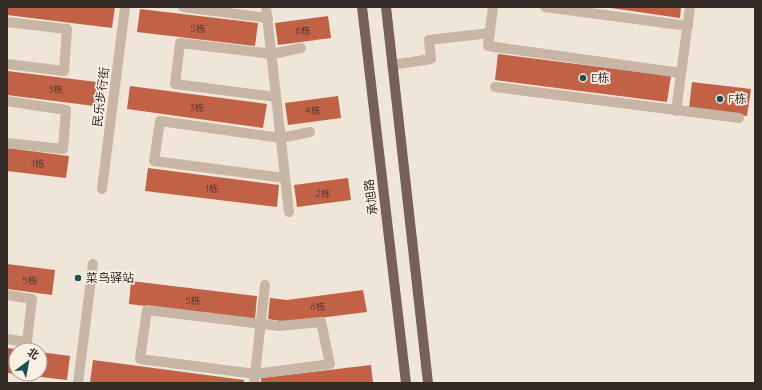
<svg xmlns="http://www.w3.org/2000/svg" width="762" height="390" font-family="Quicksand,'Noto Sans SC',sans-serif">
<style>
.building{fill:#c16246}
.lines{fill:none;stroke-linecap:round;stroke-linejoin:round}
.minor{stroke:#c7b5a5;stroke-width:10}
.major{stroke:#756158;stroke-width:10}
.poi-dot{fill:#1e5053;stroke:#f8efe5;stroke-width:1.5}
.labels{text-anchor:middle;stroke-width:3.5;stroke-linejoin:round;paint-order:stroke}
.number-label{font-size:10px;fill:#57382e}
.poi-label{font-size:12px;fill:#342a26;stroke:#f8efe5;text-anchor:start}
.street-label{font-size:12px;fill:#342a26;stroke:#f8efe5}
</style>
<rect width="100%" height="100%" fill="#f0e5d9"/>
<!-- building -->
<g class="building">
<path d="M7 7H115L112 28 7 15Z"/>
<path d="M604 7H681L680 18Z"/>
<path d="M140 9 258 23 255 46 137 32Z"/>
<path d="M328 16 331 38 278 45 275 23Z"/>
<path d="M498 54 671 76 667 102 495 80Z"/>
<path d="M7 71 105 83 102 107 7 95Z"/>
<path d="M692 82 751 89 747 116 689 108Z"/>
<path d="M130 86 267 104 263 128 127 109Z"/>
<path d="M338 96 341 118 288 125 285 103Z"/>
<path d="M7 148 69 156 66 178 7 171Z"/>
<path d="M148 168 279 185 277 207 145 191Z"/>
<path d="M348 178 351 200 297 207 294 185Z"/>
<path d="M7 264 55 270 52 295 7 289Z"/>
<path d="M131 281 257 296 255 319 129 304Z"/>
<path d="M363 290 367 312 287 322 268 319 270 298 287 300Z"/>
<path d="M7 348 16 349V374L7 373Z"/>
<path d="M40 352 70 356 67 380 24 375 40 374Z"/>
<path d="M93 360 244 380V383H90Z"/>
<path d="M371 365 373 383H261V378Z"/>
</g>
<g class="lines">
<!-- minor -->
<g class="minor">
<path d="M183 7 268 18"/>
<path d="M266 7 289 212"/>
<path d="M493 7 488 46 681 73"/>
<path d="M545 7 688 26"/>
<path d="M7 22 67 29 64 71 7 64"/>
<path d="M392 65 431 59 429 40 490 33"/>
<path d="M495 87 739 118"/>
<path d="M276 97 175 84 180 43 272 54 301 48"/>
<path d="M7 101 66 110 63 149 7 143"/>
<path d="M676 111 690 7"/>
<path d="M285 178 154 161 160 121 281 138 310 132"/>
<path d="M102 189 125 7"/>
<path d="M7 295 32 299 27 342 7 339"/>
<path d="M147 310 279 326 321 322 330 364 256 374 140 359Z"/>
<path d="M78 383 93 264"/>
<path d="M254 383 265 285"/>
</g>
<!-- major -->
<g class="major">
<path d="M362 7 406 383"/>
<path d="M386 7 428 383"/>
</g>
</g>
<!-- markers -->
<g class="poi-dot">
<circle cx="583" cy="78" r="4"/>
<circle cx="720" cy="99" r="4"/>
<circle cx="78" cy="278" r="4"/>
</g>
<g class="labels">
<!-- number labels -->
<g class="number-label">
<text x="198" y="32">5栋</text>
<text x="303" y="34">6栋</text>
<text x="56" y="93">3栋</text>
<text x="197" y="111">3栋</text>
<text x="313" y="114">4栋</text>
<text x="38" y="167">1栋</text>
<text x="212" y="192">1栋</text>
<text x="323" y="197">2栋</text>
<text x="30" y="284">5栋</text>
<text x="193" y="304">5栋</text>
<text x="318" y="310">6栋</text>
</g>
<!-- poi labels -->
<g class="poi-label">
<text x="591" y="82">E栋</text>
<text x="728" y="103">F栋</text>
<text x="86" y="282">菜鸟驿站</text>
</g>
<!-- street labels -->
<g class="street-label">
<text transform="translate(101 97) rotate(-83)" y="4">民乐步行街</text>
<text transform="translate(371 197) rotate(-97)" y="4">承旭路</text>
</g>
</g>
<!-- border -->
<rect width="762" height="390" fill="none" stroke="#342a26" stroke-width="16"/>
<!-- north arrow -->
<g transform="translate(28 362) rotate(32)"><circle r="19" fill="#f8efe5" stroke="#aaa099"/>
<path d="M0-3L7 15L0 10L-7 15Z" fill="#1e5053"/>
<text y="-6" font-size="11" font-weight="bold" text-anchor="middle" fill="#342a26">北</text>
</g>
</svg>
